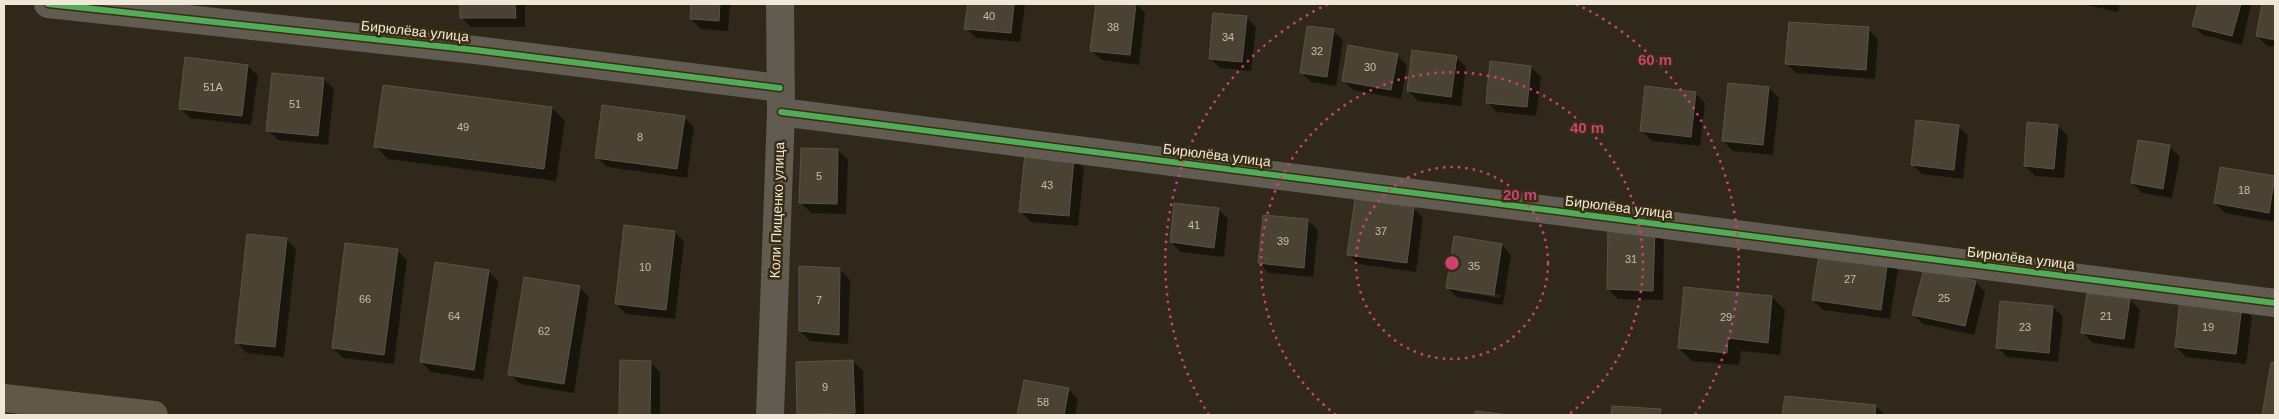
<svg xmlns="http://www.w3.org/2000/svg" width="2279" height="419" font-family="Helvetica,sans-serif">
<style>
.shadow{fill:#0007;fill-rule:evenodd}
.building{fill:#4a4333;stroke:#595348}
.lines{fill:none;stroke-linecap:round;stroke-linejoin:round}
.minor{stroke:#615b51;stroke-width:28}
.primary{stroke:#605949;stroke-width:28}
.cycleway-casing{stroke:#382c12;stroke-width:9}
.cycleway{stroke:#51ab58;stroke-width:6}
.ring{fill:none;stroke:#cb4274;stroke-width:2.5;stroke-dasharray:2.5 5}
.labels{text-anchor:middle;stroke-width:5;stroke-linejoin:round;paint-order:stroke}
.number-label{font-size:11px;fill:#c6bfaf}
.street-label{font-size:14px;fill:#efe8d8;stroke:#382c12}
.centre{fill:#cb4274;stroke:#382c12;stroke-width:2.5}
.ring-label{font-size:15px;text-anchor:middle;font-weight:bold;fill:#cb4274;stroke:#382c12;stroke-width:5;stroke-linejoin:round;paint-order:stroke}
</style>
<rect width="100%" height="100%" fill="#30281a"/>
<!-- shadow -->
<g class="shadow">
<path d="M462 4H525V27H471L461 17Z"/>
<path d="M692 4H730L728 31 701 29 691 19Z"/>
<path d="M969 4H1025L1020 42 976 38 966 28Z"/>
<path d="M1097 4H1136L1145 13 1139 65 1102 60 1092 51Z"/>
<path d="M2082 4H2120L2118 12Z"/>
<path d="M2199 4H2251L2242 45 2203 35 2193 25Z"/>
<path d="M2263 4H2275V47L2267 46 2257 36Z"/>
<path d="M1246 17 1256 27 1251 71 1220 68 1210 58Z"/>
<path d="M1868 29 1878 39 1875 79 1796 73 1786 63Z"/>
<path d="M1333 31 1343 40 1336 86 1311 82 1301 73Z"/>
<path d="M1397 55 1407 65 1401 99 1353 90 1343 80Z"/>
<path d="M1456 57 1466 67 1461 106 1418 101 1408 91Z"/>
<path d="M248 66 258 76 251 125 190 118 180 108Z"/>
<path d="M1531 67 1541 77 1536 116 1497 112 1487 102Z"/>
<path d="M324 79 334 89 328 145 278 140 268 130Z"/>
<path d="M384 86 552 108 565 121 556 181 388 159 375 146Z"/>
<path d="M1769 88 1779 98 1773 155 1733 151 1723 141Z"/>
<path d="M1695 93 1705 103 1700 146 1652 141 1642 131Z"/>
<path d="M684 117 694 127 687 178 607 167 597 158Z"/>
<path d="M1958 126 1968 136 1963 179 1922 174 1912 164Z"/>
<path d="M2058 126 2068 136 2064 178 2035 176 2025 166Z"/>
<path d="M2139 141 2170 147 2180 157 2172 198 2142 193 2132 183Z"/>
<path d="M838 150 848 160 846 214 811 213 801 203Z"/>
<path d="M1074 158 1084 168 1078 226 1031 222 1021 212Z"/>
<path d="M2274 177 2275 222 2225 213 2215 203Z"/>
<path d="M1413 208 1423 218 1416 272 1359 264 1349 255Z"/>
<path d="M1218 209 1228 219 1224 257 1181 252 1171 242Z"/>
<path d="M1308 221 1318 230 1313 277 1269 273 1259 263Z"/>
<path d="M1654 230 1664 240 1663 300 1618 299 1608 289Z"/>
<path d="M675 232 684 242 675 319 626 314 616 304Z"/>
<path d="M286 239 296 249 284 357 247 353 237 343Z"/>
<path d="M1502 245 1511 255 1503 305 1457 297 1447 287ZM1457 288 1500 295V298L1457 291Z"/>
<path d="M397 250 407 260 394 364 343 358 333 348Z"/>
<path d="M1888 259 1898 269 1890 319 1823 310 1813 300Z"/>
<path d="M840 270 850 280 848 344 810 341 800 331Z"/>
<path d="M488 271 498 281 483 380 431 372 421 362Z"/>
<path d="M1975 282 1985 292 1974 335 1923 324 1913 314Z"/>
<path d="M579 287 589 297 574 393 520 384 510 374Z"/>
<path d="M1772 297 1785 310 1780 355 1741 351 1739 365 1692 361 1679 348Z"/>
<path d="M2130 300 2140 310 2134 349 2093 343 2083 333Z"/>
<path d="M2053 307 2063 317 2058 362 2007 357 1997 347Z"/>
<path d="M2242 307 2252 317 2246 364 2186 357 2176 347Z"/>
<path d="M621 361 650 362 660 372V415H620Z"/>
<path d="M853 361 863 371 864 415 798 414Z"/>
<path d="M2272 364H2275V415H2263Z"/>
<path d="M1025 381 1068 389 1078 399 1075 415H1018Z"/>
<path d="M1786 398 1876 406 1885 415H1784Z"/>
<path d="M1613 408 1661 411 1665 415H1613Z"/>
</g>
<!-- building -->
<g class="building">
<path d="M460 4H515L516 18H460Z"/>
<path d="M691 4H720L719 21 690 19Z"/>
<path d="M968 4H1014L1011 33 964 29Z"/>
<path d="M1096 4H1136L1130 55 1090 51Z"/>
<path d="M2198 4H2241L2232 36 2192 26Z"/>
<path d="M2262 4H2275V40L2256 36Z"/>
<path d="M1213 13 1247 16 1242 62 1209 59Z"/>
<path d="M1789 22 1869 27 1866 70 1785 64Z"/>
<path d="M1307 26 1334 29 1327 77 1300 73Z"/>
<path d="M1348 45 1398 54 1391 90 1342 81Z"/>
<path d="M1412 50 1457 56 1451 97 1407 91Z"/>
<path d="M185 57 248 65 242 116 179 109Z"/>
<path d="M1490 61 1531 66 1527 107 1486 103Z"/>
<path d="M272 73 324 78 318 136 266 131Z"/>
<path d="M1728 83 1769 87 1763 145 1722 141Z"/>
<path d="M383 85 552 107 544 169 374 147Z"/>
<path d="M1645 86 1696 92 1691 137 1640 131Z"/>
<path d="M602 105 685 116 677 169 595 158Z"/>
<path d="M1916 120 1959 125 1954 170 1911 165Z"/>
<path d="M2027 122 2058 125 2054 169 2024 166Z"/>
<path d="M2138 140 2170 145 2163 189 2131 183Z"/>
<path d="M801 148 838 149 837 204 799 203Z"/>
<path d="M1025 153 1074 157 1069 216 1019 212Z"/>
<path d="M2220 167 2275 176 2269 213 2214 203Z"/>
<path d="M1355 199 1414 207 1407 263 1347 255Z"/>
<path d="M1174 203 1219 208 1214 248 1170 242Z"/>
<path d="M1263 215 1308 219 1304 268 1258 263Z"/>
<path d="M624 225 675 231 666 310 615 304Z"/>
<path d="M1608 227 1655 228 1653 291 1607 289Z"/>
<path d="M247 234 287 238 275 347 235 343Z"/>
<path d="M1454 236 1502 244 1494 295 1446 288Z"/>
<path d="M345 243 398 249 384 355 332 348Z"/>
<path d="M1820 248 1888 258 1881 310 1812 300Z"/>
<path d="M435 262 489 270 474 370 420 362Z"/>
<path d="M799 266 840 268 839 335 799 331Z"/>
<path d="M1924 268 1976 281 1965 326 1912 315Z"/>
<path d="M524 277 580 286 564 384 508 375Z"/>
<path d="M1684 287 1772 296 1768 343 1728 338 1727 353 1678 348Z"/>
<path d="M2087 293 2130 299 2124 339 2081 333Z"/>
<path d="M2180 299 2242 306 2236 354 2175 347Z"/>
<path d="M2000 301 2053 306 2049 353 1996 348Z"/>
<path d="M620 360 651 361 650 415H619Z"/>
<path d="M853 360 855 413 797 414 796 362Z"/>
<path d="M2275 362V415H2262L2271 363Z"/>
<path d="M1024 380 1069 388 1064 415H1017Z"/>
<path d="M1785 396 1876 405 1875 415H1782Z"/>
<path d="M1612 406 1661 409V415H1611Z"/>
<path d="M1475 411 1510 415H1475Z"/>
</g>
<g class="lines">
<!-- minor -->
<g class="minor">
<path d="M48 4 475 50 780 88"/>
<path d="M781 112 2275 303"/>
<path d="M770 415 781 112 780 4"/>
</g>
<!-- primary -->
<path class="primary" d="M4 398 154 415"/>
<!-- cycleway casing -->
<g class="cycleway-casing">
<g id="cycleway">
<path d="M48 4 475 50 780 88"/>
<path d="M781 112 2275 303"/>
</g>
</g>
<!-- cycleway -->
<use href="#cycleway" class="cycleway"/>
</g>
<!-- distance rings -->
<g class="ring">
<circle cx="1452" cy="263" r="96"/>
<path d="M1336 415A191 191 0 1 1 1568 415"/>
<path d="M1209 415A287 287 0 0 1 1328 4M1576 4A287 287 0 0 1 1695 415"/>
</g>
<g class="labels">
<!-- number labels -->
<g class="number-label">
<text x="989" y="20">40</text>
<text x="1113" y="31">38</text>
<text x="1228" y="41">34</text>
<text x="1317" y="55">32</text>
<text x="1370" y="71">30</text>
<text x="213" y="91">51А</text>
<text x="295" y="108">51</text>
<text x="463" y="131">49</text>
<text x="640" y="141">8</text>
<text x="819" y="180">5</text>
<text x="1047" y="189">43</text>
<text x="2244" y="194">18</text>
<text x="1194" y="229">41</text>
<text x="1381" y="235">37</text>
<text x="1283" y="245">39</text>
<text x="1631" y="263">31</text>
<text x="1474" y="270">35</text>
<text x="645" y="271">10</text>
<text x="1850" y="283">27</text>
<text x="1944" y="302">25</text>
<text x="365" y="303">66</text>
<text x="819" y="304">7</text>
<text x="454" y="320">64</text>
<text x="2106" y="320">21</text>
<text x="1726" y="321">29</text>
<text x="2025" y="331">23</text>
<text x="2208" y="331">19</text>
<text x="544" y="335">62</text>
<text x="825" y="391">9</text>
<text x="1043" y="406">58</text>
</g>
<!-- street labels -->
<g class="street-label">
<text transform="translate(415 31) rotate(6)" y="5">Бирюлёва улица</text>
<text transform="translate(1217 155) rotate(7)" y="5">Бирюлёва улица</text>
<text transform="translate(1619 207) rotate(7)" y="5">Бирюлёва улица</text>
<text transform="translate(777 210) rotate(-88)" y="5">Коли Пищенко улица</text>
<text transform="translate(2021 258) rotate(7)" y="5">Бирюлёва улица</text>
</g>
</g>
<circle cx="1452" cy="263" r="8" class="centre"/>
<g class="ring-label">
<text x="1655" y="65">60 m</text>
<text x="1587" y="133">40 m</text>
<text x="1520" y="200">20 m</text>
</g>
<!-- border -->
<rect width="2279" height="419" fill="none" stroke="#efe8d8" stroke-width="10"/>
</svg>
